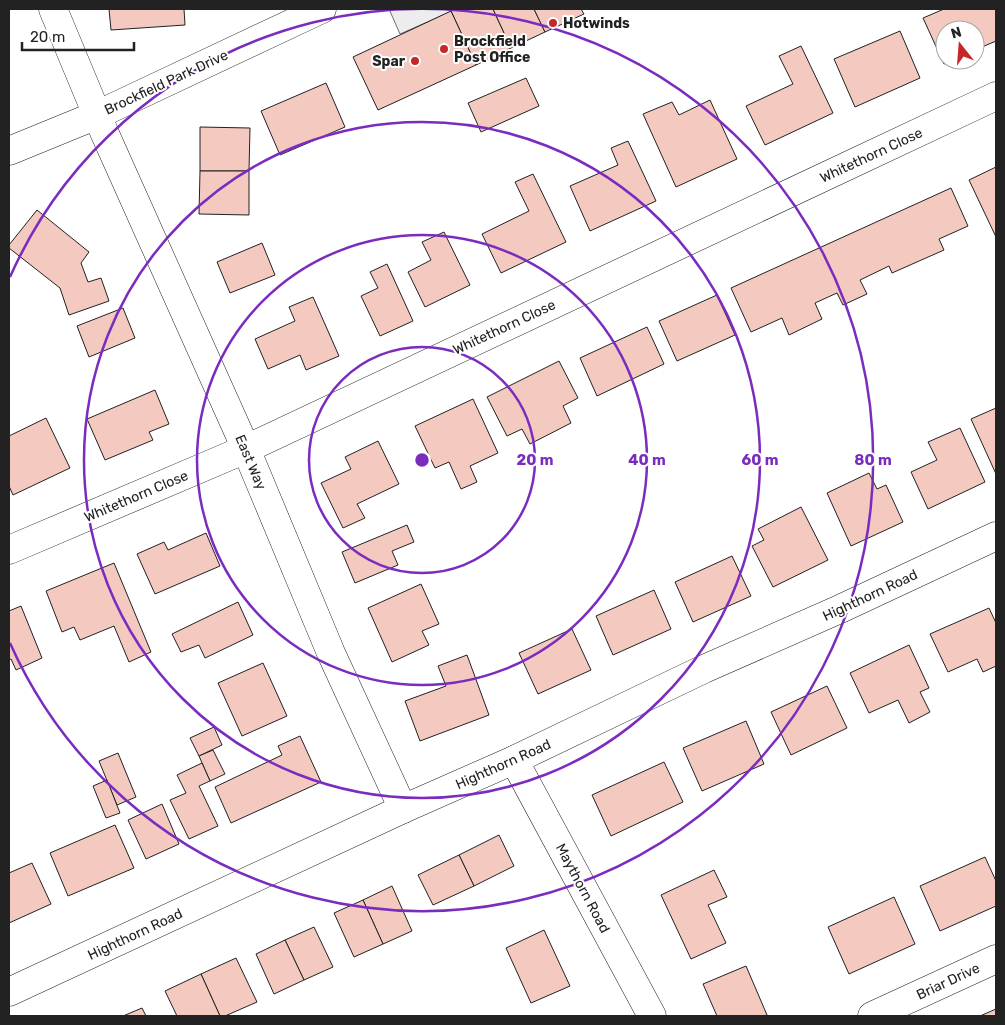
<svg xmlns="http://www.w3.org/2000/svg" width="1005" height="1025" font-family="Rubik,sans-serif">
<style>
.parking{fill:#ededed;stroke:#6f6f6f}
.building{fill:#f3c9c0;stroke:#222}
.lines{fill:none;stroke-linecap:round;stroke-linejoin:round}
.street-casing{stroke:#222;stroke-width:29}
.street{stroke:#fff;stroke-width:28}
.ring{fill:none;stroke:#7b2cbf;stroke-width:2.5}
.poi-dot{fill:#c62828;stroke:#fff;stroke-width:2}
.labels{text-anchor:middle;stroke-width:4;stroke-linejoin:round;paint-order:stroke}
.poi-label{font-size:14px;font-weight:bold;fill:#222;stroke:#fff;text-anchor:start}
.street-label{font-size:14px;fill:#222;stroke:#fff}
.centre{fill:#7b2cbf;stroke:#fff;stroke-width:2.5}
.ring-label{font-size:15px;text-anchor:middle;font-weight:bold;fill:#7b2cbf;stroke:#fff;stroke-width:4;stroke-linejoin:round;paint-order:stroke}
</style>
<rect width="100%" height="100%" fill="#fff"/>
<!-- parking -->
<path class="parking" d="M389 9H457L400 34Z"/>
<!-- building -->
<g class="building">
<path d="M109 9H184L185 25 111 30Z"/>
<path d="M457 9H493L511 48 476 65 451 11Z"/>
<path d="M493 9H534L545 32 511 48Z"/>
<path d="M534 9H581L584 14 545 32Z"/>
<path d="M944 9H996V41L975 50V30H945V60H954L944 64 923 18Z"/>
<path d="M451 11 476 65 378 110 353 57Z"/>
<path d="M900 31 920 78 855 107 834 59Z"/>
<path d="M801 46 833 113 765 145 746 106 793 84 779 56Z"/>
<path d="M526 78 539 106 481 132 468 103Z"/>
<path d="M326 83 345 127 280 155 261 111Z"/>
<path d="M710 100 737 159 676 187 643 114 672 102 679 115Z"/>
<path d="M200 127 250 128 249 171H200Z"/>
<path d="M628 141 656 201 590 231 570 186 618 165 611 148Z"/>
<path d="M996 167V237L969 180Z"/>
<path d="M200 171H249V215L199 214Z"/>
<path d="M533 174 566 242 501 273 482 234 529 211 515 182Z"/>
<path d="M951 188 968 226 939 239 944 250 892 273 889 266 860 280 867 294 843 305 837 293 815 303 822 319 789 335 782 318 751 332 731 288Z"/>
<path d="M37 210 89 252 81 263 88 282 101 278 109 301 69 315 60 288 9 248V245Z"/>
<path d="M444 232 470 285 425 307 408 272 431 260 422 242Z"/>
<path d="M262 243 275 275 230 293 217 262Z"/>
<path d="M387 264 413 321 380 336 361 296 378 288 370 272Z"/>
<path d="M717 295 735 335 677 361 659 321Z"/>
<path d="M313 297 339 356 306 370 300 355 268 369 255 339 295 321 289 307Z"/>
<path d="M123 308 135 338 89 357 77 326Z"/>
<path d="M647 327 664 364 597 396 580 358Z"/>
<path d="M559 361 578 398 563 406 571 423 530 444 522 429 507 436 487 397Z"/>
<path d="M155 390 169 424 149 432 153 440 105 460 87 419Z"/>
<path d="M473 399 498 453 470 466 477 482 461 489 449 462 435 468 415 426Z"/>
<path d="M996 408V474L971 419Z"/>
<path d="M46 418 70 468 13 495 9 486V436Z"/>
<path d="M960 428 985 482 928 509 911 472 937 460 928 442Z"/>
<path d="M378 441 399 484 357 504 365 518 343 528 321 483 351 469 345 457Z"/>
<path d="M869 473 877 489 886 485 903 522 851 546 827 493Z"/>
<path d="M801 507 828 560 773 587 752 546 764 540 758 529Z"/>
<path d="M407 525 414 542 392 551 398 565 355 583 342 552Z"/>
<path d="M206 533 220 566 155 594 137 554 164 542 168 550Z"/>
<path d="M732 556 751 596 693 622 675 582Z"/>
<path d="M114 563 151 652 129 662 114 626 80 640 74 627 62 632 46 591Z"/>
<path d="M421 584 439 624 422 631 429 645 392 662 368 608Z"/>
<path d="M654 590 671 629 613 655 596 616Z"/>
<path d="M238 602 253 635 205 658 199 645 181 652 172 634Z"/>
<path d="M21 606 42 658 16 670 11 659 9 660V611Z"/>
<path d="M989 608 996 623V666L983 672 977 659 948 672 930 634Z"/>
<path d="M572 629 591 670 538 694 519 653Z"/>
<path d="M909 645 929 688 920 692 930 712 909 723 898 700 869 713 850 673Z"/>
<path d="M467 655 489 715 420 741 405 701 446 686 438 666Z"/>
<path d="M263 663 287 716 242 736 218 683Z"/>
<path d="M827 686 847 728 791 755 771 712Z"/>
<path d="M746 721 764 764 702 791 683 748Z"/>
<path d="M214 727 222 745 199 756 190 738Z"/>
<path d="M300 736 321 782 231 823 215 787 282 755 278 746Z"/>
<path d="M213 750 225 774 210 781 199 756Z"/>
<path d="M118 753 136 797 117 805 99 761Z"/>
<path d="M664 762 683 802 611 836 592 795Z"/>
<path d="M202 763 210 781 199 786 218 826 189 839 170 800 186 793 177 775Z"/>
<path d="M107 780 120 813 106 818 93 786Z"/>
<path d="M162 804 179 844 146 859 128 820Z"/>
<path d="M115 825 134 868 68 896 50 853Z"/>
<path d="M499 835 514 866 474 886 459 855Z"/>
<path d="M459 855 474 886 433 905 418 875Z"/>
<path d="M985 857 996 881V906L940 931 920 886Z"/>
<path d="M32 863 51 904 9 923V873Z"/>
<path d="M714 870 727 897 708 905 726 943 691 959 661 895Z"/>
<path d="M392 886 412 931 383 944 363 900Z"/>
<path d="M894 897 915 944 849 974 828 927Z"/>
<path d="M363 900 383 944 354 957 334 913Z"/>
<path d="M314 927 333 967 304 980 285 940Z"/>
<path d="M544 930 570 986 531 1003 506 948Z"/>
<path d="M285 940 304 980 274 994 256 954Z"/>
<path d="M236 958 257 1002 225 1016H220L201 974Z"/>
<path d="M746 966 767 1015 763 1016H717L703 984Z"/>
<path d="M201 974 220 1016H177L165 991Z"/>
<path d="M142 1008 146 1016H123Z"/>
<path d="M996 1009V1016H980Z"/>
</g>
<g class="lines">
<!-- street casing -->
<g class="street-casing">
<g id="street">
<path d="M53 9 105 134 246 449 331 653 403 809"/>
<path d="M9 151 97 115 322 9"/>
<path d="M9 550 246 449 996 96"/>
<path d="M514 760 652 1016"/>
<path d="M9 992 403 809 514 760 704 669 840 609 996 536"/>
<path d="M872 1016 996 959"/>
</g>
</g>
<!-- street -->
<use href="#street" class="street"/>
</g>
<!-- distance rings -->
<g class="ring">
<circle cx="422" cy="460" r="113"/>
<circle cx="422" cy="460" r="225"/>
<circle cx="422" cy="460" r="338"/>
<path d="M10 277A451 451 0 1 1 10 643"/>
</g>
<!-- markers -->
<g class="poi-dot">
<circle cx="553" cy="23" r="5"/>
<circle cx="444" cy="49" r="5"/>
<circle cx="415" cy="61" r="5"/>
</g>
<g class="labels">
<!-- poi labels -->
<g class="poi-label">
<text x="563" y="28">Hotwinds</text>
<text x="454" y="46">Brockfield<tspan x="454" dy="16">Post Office</tspan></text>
<text x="405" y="66" text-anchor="end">Spar</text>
</g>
<!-- street labels -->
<g class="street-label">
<text transform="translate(166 82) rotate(-25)" y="5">Brockfield Park Drive</text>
<text transform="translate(871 155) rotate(-25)" y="5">Whitethorn Close</text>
<text transform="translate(504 327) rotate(-25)" y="5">Whitethorn Close</text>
<text transform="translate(251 462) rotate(67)" y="5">East Way</text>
<text transform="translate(136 496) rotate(-23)" y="5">Whitethorn Close</text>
<text transform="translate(870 595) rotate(-25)" y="5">Highthorn Road</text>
<text transform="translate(503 764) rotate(-24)" y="5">Highthorn Road</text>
<text transform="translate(583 888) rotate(62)" y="5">Maythorn Road</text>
<text transform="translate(135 934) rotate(-25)" y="5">Highthorn Road</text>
<text transform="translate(948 981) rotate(-25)" y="5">Briar Drive</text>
</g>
</g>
<circle cx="422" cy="460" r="8" class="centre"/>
<g class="ring-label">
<text x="535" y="465">20 m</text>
<text x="647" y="465">40 m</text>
<text x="760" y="465">60 m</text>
<text x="873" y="465">80 m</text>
</g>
<!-- border -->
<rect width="1005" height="1025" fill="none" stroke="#222222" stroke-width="20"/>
<!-- north arrow -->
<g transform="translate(960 45) rotate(343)"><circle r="24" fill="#ffffff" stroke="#a7a7a7"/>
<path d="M0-4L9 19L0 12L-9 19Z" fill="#c62828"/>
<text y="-8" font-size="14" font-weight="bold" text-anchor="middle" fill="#222222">N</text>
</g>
<!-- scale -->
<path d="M22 42v8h112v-8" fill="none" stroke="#222222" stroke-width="2.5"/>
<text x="30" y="42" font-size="15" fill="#222222" stroke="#ffffff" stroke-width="4" paint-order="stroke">20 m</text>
</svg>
